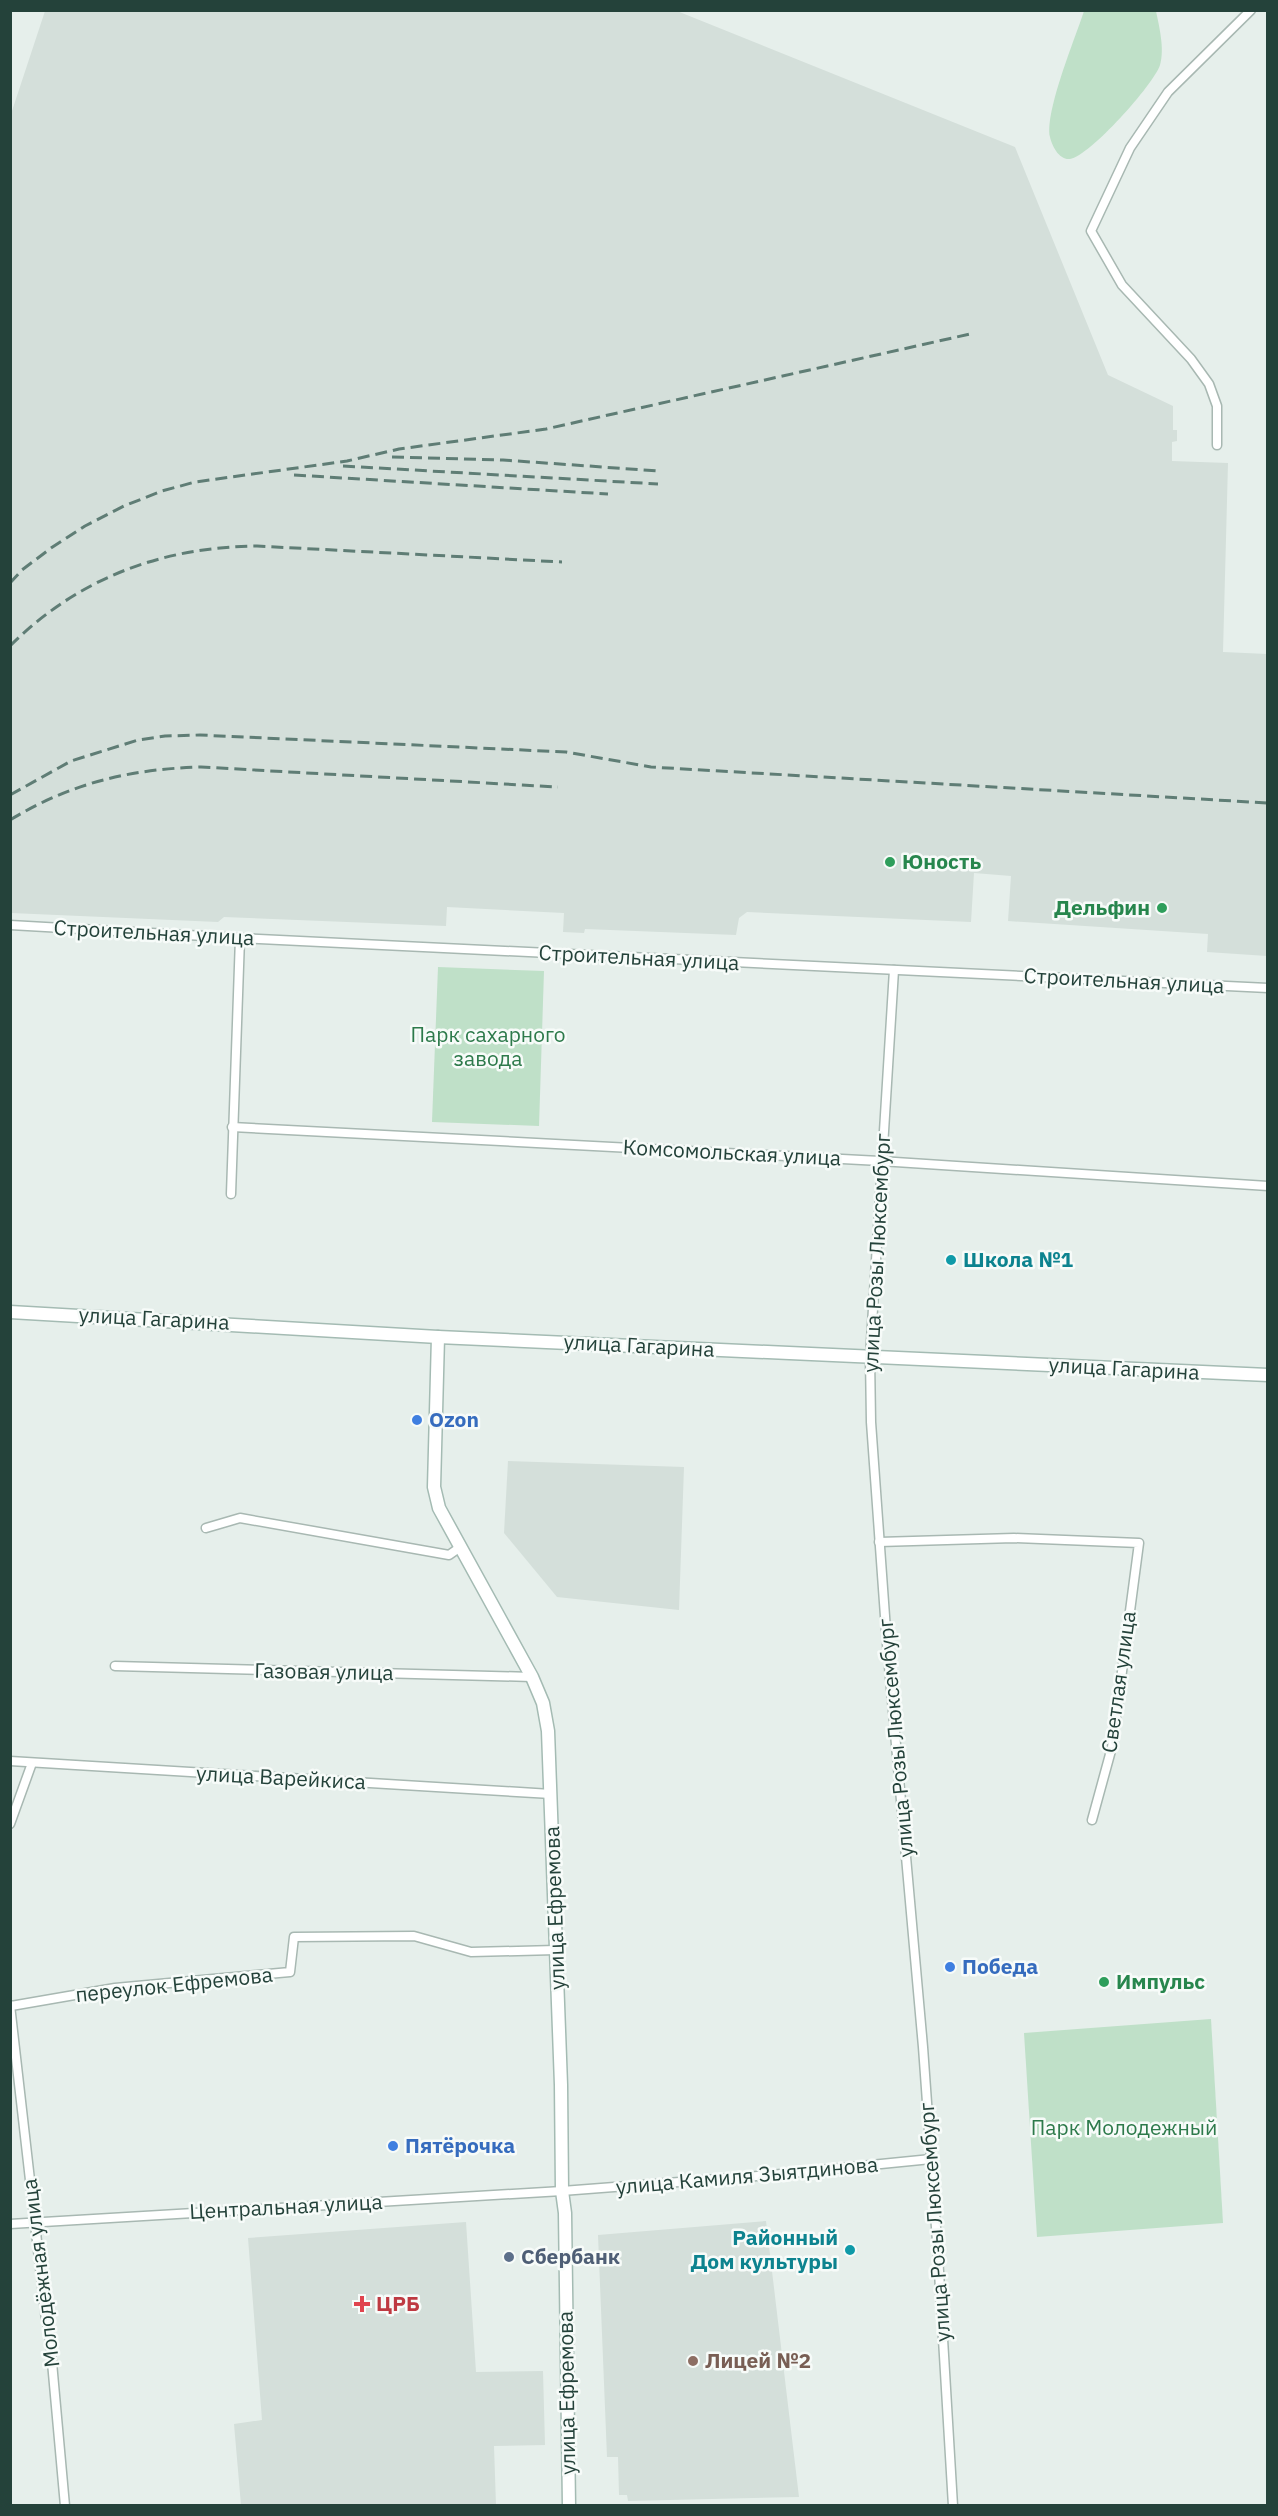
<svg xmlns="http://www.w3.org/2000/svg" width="1278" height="2516" font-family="'IBM Plex Sans',sans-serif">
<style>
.built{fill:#d4dfda}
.green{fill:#bfe0c8}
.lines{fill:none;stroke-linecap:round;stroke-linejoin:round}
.street-casing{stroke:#a8b8b2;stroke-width:11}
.secondary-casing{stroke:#a4bbb3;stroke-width:15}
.street{stroke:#fff;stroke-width:8}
.secondary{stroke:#fff;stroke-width:12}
.rail{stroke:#5f7d75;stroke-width:3;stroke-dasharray:12 6;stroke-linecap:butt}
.leisure-dot{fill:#2e9e5b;stroke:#f7fbf9;stroke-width:2}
.culture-dot{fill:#0f9aa8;stroke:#f7fbf9;stroke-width:2}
.shop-dot{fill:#3f7fe0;stroke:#f7fbf9;stroke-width:2}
.service-dot{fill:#5c6f8a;stroke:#f7fbf9;stroke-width:2}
.health-dot{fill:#e0444e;stroke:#f7fbf9;stroke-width:2}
.education-dot{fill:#8d6e63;stroke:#f7fbf9;stroke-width:2}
.labels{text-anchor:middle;stroke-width:5;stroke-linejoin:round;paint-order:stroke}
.leisure-label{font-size:21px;font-weight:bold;fill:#27864d;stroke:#f7fbf9;text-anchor:start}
.street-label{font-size:21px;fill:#24423a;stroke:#f7fbf9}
.park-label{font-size:21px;fill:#2d7a4b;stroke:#f7fbf9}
.culture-label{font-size:21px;font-weight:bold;fill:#0d838f;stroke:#f7fbf9;text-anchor:start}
.shop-label{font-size:21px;font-weight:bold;fill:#366cbe;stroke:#f7fbf9;text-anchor:start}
.service-label{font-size:21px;font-weight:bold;fill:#4e5e75;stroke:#f7fbf9;text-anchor:start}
.health-label{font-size:21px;font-weight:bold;fill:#be3a42;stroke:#f7fbf9;text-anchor:start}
.education-label{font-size:21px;font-weight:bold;fill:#785e54;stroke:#f7fbf9;text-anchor:start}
</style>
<rect width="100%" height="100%" fill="#e6efeb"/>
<!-- built -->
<g class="built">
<path d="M45 11H677L1015 147 1108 375 1173 406V430H1177V441L1172 442V461L1228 463 1223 652 1267 654V956L1207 952 1208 934 1008 921 1011 876 974 873 971 922 747 912 739 918 736 935 585 929 584 933 563 932 564 913 447 907 446 926 224 917 218 922 11 913 10 117Z"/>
<path d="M508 1461 684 1467 679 1610 557 1597 504 1533Z"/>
<path d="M766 2221 799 2497 628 2501 627 2495H619L618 2457H607L598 2235Z"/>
<path d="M466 2222 476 2372 543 2371 545 2445 494 2446 496 2505H241L234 2424 262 2420 248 2238Z"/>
</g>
<!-- green -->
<g class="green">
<path d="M1084 11H1156C1159 26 1165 49 1160 65 1154 84 1090 156 1070 159 1059 160 1052 146 1050 137 1045 111 1075 39 1084 11Z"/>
<path d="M438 967 544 971 539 1126 432 1122Z"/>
<path d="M1211 2019 1223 2223 1037 2237 1024 2033Z"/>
</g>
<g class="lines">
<!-- street casing -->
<g class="street-casing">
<g id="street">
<path d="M1217 445V406L1209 384 1191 359 1122 285 1091 231 1130 148 1168 92 1251 10"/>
<path d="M10 925 240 938 1268 988"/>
<path d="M894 970 870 1357 871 1422 887 1644 923 2047 938 2255 953 2506"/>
<path d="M232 1127 880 1161 1268 1186"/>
<path d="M231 1194 240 938"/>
<path d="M206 1528 240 1518 449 1555 459 1548"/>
<path d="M879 1542 1014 1538 1139 1543 1112 1747 1092 1820"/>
<path d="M115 1666 532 1677"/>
<path d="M10 1761 551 1794"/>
<path d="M10 1824 32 1763"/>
<path d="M10 2005 46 2320 49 2329 65 2506"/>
<path d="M11 2006 115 1988 290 1972 294 1937 414 1936 471 1952 556 1950"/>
<path d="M10 2224 562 2191 771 2175 931 2159"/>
</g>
</g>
<!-- secondary casing -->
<g class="secondary-casing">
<g id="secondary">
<path d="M10 1312 438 1337 1268 1375"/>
<path d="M438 1337 434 1487 439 1508 532 1677 543 1703 548 1731 561 2085 562 2191 565 2213 569 2506"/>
</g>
</g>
<!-- street -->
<use href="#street" class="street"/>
<!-- secondary -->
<use href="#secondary" class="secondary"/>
<!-- rail -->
<g class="rail">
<path d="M392 457 503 460 659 471"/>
<path d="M343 466 658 484"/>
<path d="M294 475 608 494"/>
<path d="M10 583 22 570 51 548 85 526 124 506 162 491 195 482 347 461 399 449 546 429 970 334"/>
<path d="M10 646C78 578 162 547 257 546L562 562"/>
<path d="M10 795 71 761 138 740 165 736 200 735 566 752 651 767 1268 803"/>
<path d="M10 820C71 783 130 769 201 767L558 787"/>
</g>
</g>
<!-- markers -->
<g class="leisure-dot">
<circle cx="890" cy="862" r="6"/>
<circle cx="1162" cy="908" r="6"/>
<circle cx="1104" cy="1982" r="6"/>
</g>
<g class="culture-dot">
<circle cx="951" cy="1260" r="6"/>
<circle cx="850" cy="2250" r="6"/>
</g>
<g class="shop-dot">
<circle cx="417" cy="1420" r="6"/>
<circle cx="950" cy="1967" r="6"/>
<circle cx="393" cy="2146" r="6"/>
</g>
<circle class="service-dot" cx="509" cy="2257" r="6"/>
<path class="health-dot" d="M359 2295h6v6h6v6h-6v6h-6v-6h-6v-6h6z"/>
<circle class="education-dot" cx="693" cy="2361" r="6"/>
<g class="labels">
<!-- leisure labels -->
<g class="leisure-label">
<text x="902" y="869">Юность</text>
<text x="1150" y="915" text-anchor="end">Дельфин</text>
<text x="1116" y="1989">Импульс</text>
</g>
<!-- street labels -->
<g class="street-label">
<text transform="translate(154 933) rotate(3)" y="7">Строительная улица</text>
<text transform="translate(639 958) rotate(3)" y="7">Строительная улица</text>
<text transform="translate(1124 981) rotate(3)" y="7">Строительная улица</text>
<text transform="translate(732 1153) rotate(3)" y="7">Комсомольская улица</text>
<text transform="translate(877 1253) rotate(-87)" y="7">улица Розы Люксембург</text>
<text transform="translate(154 1319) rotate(3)" y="7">улица Гагарина</text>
<text transform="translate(639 1346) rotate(3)" y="7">улица Гагарина</text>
<text transform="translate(1124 1369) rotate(3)" y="7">улица Гагарина</text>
<text transform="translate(324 1672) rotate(1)" y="7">Газовая улица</text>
<text transform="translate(1119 1682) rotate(-82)" y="7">Светлая улица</text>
<text transform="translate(896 1738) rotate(-95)" y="7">улица Розы Люксембург</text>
<text transform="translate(281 1778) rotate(3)" y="7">улица Варейкиса</text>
<text transform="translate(555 1908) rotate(-92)" y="7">улица Ефремова</text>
<text transform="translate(174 1985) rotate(-6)" y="7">переулок Ефремова</text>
<text transform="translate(747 2176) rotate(-5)" y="7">улица Камиля Зыятдинова</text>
<text transform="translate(286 2207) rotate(-3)" y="7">Центральная улица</text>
<text transform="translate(935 2222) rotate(-94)" y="7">улица Розы Люксембург</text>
<text transform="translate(41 2273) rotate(-97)" y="7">Молодёжная улица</text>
<text transform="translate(567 2393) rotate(-91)" y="7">улица Ефремова</text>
</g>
<!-- park labels -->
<g class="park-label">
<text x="488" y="1042">Парк сахарного<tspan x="488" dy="24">завода</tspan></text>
<text x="1124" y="2135">Парк Молодежный</text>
</g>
<!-- culture labels -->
<g class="culture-label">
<text x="963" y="1267">Школа №1</text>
<text x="838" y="2245" text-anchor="end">Районный<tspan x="838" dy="24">Дом культуры</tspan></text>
</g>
<!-- shop labels -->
<g class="shop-label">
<text x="429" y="1427">Ozon</text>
<text x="962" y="1974">Победа</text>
<text x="405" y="2153">Пятёрочка</text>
</g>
<!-- service labels -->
<g class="service-label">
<text x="521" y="2264">Сбербанк</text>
</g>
<!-- health labels -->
<g class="health-label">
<text x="376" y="2311">ЦРБ</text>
</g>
<!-- education labels -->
<g class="education-label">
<text x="705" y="2368">Лицей №2</text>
</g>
</g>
<!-- border -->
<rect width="1278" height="2516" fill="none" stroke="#24423a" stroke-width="24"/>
</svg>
